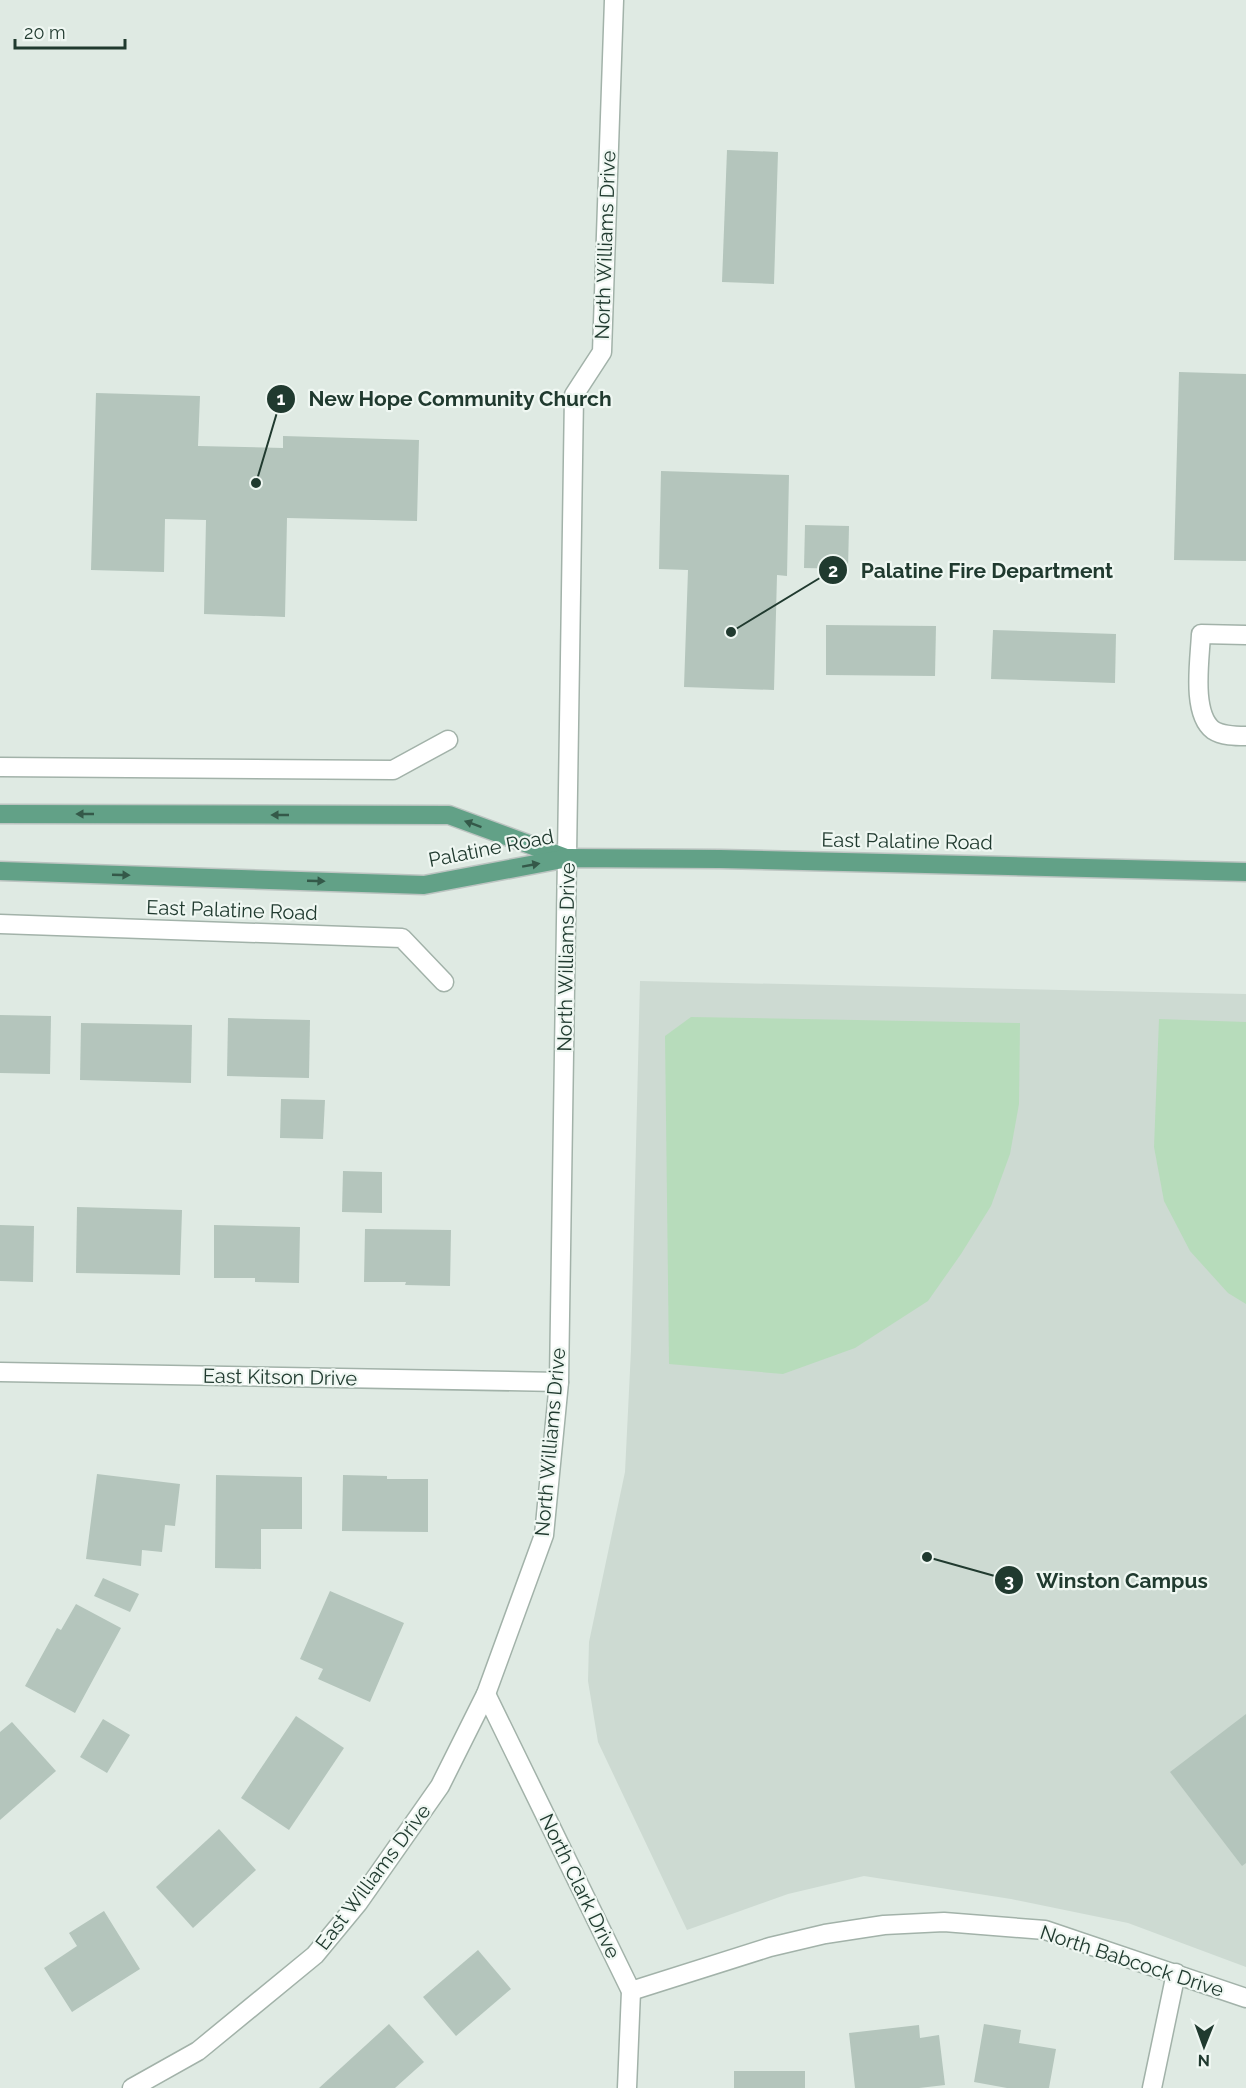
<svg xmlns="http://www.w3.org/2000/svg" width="1246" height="2088" font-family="Raleway,sans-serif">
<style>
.built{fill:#cddad2}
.green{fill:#b7dcbb}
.building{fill:#b4c5bc}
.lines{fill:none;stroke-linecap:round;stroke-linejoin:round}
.minor-casing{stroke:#a2b2a9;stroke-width:21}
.major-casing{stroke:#bcc4c1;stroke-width:21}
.minor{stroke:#fff;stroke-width:18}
.major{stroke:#62a187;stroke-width:18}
.oneway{fill:#345949}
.labels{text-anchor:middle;stroke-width:4.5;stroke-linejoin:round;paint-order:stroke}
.street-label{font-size:20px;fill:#203a2f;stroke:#eff7f2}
.leader{fill:none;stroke:#203a2f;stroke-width:2}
.callout-dot{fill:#203a2f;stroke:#eff7f2;stroke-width:2}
.mark-label{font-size:18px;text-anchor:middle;font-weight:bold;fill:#fff}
.callout-label{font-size:21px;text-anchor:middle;font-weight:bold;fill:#203a2f;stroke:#eff7f2;stroke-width:4.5;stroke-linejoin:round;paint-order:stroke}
</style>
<rect width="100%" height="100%" fill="#dfeae3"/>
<!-- built -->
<path class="built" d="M640 981 1246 994V1967L1128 1923 1011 1899 864 1876 788 1894 687 1930 598 1742 588 1681 589 1642 625 1472 631 1350Z"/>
<!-- green -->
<g class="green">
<path d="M691 1017 1020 1023 1019 1104 1010 1154 991 1206 961 1254 928 1301 855 1348 783 1374 669 1364 665 1036Z"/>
<path d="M1159 1019 1246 1022V1304L1228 1293 1190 1251 1164 1201 1154 1147Z"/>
</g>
<!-- building -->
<g class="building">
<path d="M727 150 778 152 774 284 722 282Z"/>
<path d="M1179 372 1246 374V561L1174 560Z"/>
<path d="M96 393 200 396 198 446 283 448V436L419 440 417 521 287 518 285 617 204 614 206 520 165 519 164 572 91 570Z"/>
<path d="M661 471 789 475 787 576 777 575 774 690 684 687 688 570 659 569Z"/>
<path d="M805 525 849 526 848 569 804 568Z"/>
<path d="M826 625 936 626 935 676 826 675Z"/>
<path d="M993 630 1116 634 1115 683 991 679Z"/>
<path d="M0 1015 51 1016 50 1074 0 1073Z"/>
<path d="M228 1018 310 1020 309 1078 227 1076Z"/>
<path d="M81 1023 192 1025 191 1083 80 1080Z"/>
<path d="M281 1099 325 1100 323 1139 280 1138Z"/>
<path d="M343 1171 382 1172V1213L342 1212Z"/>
<path d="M77 1207 182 1210 180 1275 76 1273Z"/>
<path d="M0 1225 34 1226 33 1282 0 1281Z"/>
<path d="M214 1225 300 1227 299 1283 255 1282V1278H214Z"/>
<path d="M365 1229 451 1230 450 1286 405 1285 406 1282H364Z"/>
<path d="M97 1474 180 1484 175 1526 165 1525 162 1552 142 1550 141 1566 86 1559Z"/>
<path d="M216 1475 302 1477V1529H261V1569L215 1568Z"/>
<path d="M343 1475 387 1476V1479H428V1532L342 1531Z"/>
<path d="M103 1578 139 1594 130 1612 94 1596Z"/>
<path d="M330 1591 404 1623 370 1702 318 1679 323 1669 300 1659Z"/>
<path d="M76 1604 121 1628 75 1713 25 1686 57 1628 61 1630Z"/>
<path d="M1246 1714V1863L1242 1866 1170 1772Z"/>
<path d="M296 1716 344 1748 289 1830 241 1798Z"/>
<path d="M103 1719 130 1735 107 1773 80 1757Z"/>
<path d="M12 1722 56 1771 0 1820V1732Z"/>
<path d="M219 1829 256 1870 193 1928 156 1887Z"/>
<path d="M104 1911 140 1969 72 2012 44 1968 77 1946 69 1933Z"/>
<path d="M478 1950 511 1989 456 2036 423 1997Z"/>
<path d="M389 2024 424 2062 395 2088H319Z"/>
<path d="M984 2024 1021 2030 1019 2043 1056 2049 1049 2088H1007L974 2082Z"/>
<path d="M919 2025 920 2038 939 2035 945 2085 919 2088H855L849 2033Z"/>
<rect x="734" y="2071" width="71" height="17"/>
</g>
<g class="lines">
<!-- minor casing -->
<g class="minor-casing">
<g id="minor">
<path d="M1246 635 1201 634C1200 659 1191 713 1213 730 1222 736 1236 736 1246 736"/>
<path d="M0 767 393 770 448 740"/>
<path d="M0 924 402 938 444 982"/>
<path d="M0 1372 559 1382"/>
<path d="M486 1694 631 1991 627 2088"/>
<path d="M631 1991 770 1947 825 1934 884 1925 944 1922 1045 1930 1246 1998"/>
<path d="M132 2088 198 2051 315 1955 358 1903 440 1786 486 1694 544 1535 559 1382 574 395 602 352 614 0"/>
<path d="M1152 2088 1176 1973"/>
</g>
</g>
<!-- major casing -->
<g class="major-casing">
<g id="major">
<path d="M0 814 449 815 566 858"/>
<path d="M0 871 424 885 568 858 720 859 1246 872"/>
</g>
</g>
<!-- minor -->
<use href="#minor" class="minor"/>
<!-- major -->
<use href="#major" class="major"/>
</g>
<!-- one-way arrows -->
<defs><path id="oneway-solid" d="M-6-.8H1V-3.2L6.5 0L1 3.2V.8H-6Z" transform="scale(1.5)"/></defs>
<g class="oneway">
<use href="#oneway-solid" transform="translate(85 814) rotate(-180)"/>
<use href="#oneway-solid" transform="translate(280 815) rotate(-180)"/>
<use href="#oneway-solid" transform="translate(473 824) rotate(-160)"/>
<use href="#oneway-solid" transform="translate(531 865) rotate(-10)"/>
<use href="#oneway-solid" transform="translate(121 875) rotate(2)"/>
<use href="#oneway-solid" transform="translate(316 881) rotate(2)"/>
</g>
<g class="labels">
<!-- street labels -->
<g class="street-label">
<text transform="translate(605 245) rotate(-88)" y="7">North Williams Drive</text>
<text transform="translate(907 841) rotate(1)" y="7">East Palatine Road</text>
<text transform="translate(491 848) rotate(-11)" y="7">Palatine Road</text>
<text transform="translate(232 910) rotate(2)" y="7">East Palatine Road</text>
<text transform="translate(566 957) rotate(-89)" y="7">North Williams Drive</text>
<text transform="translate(280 1377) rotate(1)" y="7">East Kitson Drive</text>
<text transform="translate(550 1442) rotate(-85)" y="7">North Williams Drive</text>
<text transform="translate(373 1877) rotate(-53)" y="7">East Williams Drive</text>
<text transform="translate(580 1886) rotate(64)" y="7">North Clark Drive</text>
<text transform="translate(1132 1961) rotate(18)" y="7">North Babcock Drive</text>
</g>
</g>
<!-- callouts -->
<path class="leader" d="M256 483L281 399M731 632L833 570M927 1557L1009 1580"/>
<g class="callout-dot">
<circle cx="256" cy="483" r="6"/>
<circle cx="731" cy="632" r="6"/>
<circle cx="927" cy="1557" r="6"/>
<circle cx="281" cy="399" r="15"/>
<circle cx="833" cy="570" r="15"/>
<circle cx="1009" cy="1580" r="15"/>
</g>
<g class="mark-label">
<text x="281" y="405">1</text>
<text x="833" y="577">2</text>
<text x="1009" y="1587">3</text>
</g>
<g class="callout-label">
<text x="460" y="406">New Hope Community Church</text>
<text x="987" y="578">Palatine Fire Department</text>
<text x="1122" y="1588">Winston Campus</text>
</g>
<!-- north arrow -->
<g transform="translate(1204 2046) rotate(181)" stroke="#eff7f2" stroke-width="4.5" paint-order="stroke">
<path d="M0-4.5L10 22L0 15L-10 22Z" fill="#203a2f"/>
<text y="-9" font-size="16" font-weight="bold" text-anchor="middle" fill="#203a2f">N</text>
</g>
<!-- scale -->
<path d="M15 39v9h110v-9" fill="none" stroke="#203a2f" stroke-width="3"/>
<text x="24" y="39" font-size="18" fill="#203a2f" stroke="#eff7f2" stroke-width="4.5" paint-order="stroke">20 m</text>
</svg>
